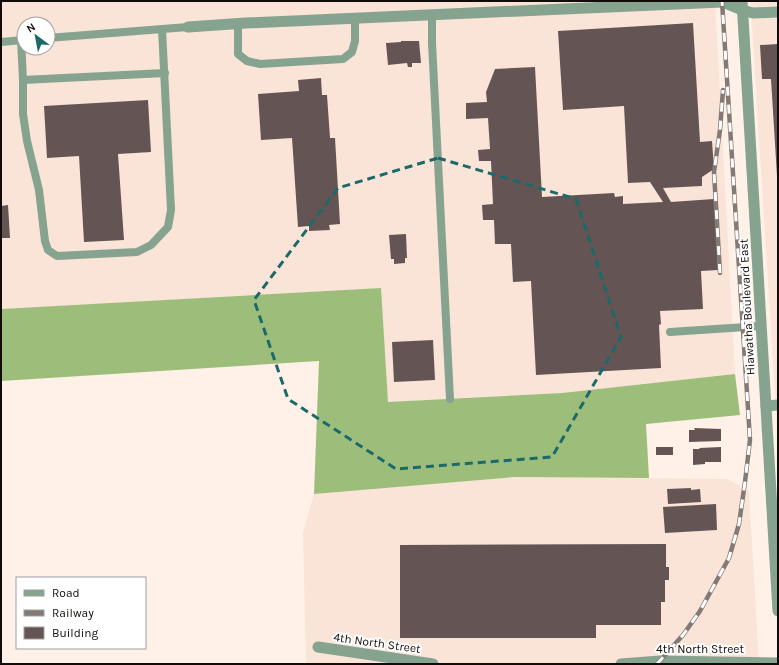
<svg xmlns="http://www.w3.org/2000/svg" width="779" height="665" font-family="Karla,sans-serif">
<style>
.built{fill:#fae3d7;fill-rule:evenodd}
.forest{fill:#9dbe7a}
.building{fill:#645554}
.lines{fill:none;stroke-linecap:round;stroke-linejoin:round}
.service{stroke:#85a38e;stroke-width:8}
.minor{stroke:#85a38e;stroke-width:11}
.tertiary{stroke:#85a38e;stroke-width:11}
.rail-casing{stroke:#847a75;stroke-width:4.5}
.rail{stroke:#fff;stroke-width:3;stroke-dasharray:9;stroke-linecap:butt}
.marked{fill:none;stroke:#1c6969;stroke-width:3;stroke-dasharray:8 5;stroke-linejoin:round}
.labels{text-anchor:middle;stroke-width:4;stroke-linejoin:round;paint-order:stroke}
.street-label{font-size:12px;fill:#110c09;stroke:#fff}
</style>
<rect width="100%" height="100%" fill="#fff0e8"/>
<!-- built -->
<g class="built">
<path d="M1 1H715L735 374 562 393 387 402 381 288 1 309ZM24 24H48V48H24Z"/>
<path d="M751 1H778V441L753 42Z"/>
<path d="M515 477 727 479 749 491 759 664H306L303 532 314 494Z"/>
</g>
<!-- forest -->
<path class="forest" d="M381 288 388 402 562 393 735 374 740 415 646 424 649 478 515 477 314 494 319 361 1 381V309Z"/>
<!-- building -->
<g class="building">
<path d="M693 23 700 142 712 141 714 169 702 177V186L663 188 671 202 714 199 718 270 701 271 703 309 660 311 661 324 659 325 661 368 536 375 531 281 513 282 511 244H495L494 220H483L482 205 493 204 491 161H479L478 150 490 149 488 118 466 119V103L487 102 486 92 495 69 535 67 542 197 614 193 615 197 623 196V204L663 202 650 182 628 183 624 106 563 110 558 31Z"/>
<path d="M401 41H419L421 63H412V67H408L407 63 388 65 386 43 401 42Z"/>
<path d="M778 44V176H777L771 79H762L760 45Z"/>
<path d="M321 78 322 95H327L330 138H335L340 224 329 225 330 230 309 231V226L298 227 292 138 261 140 258 94 299 91 298 80Z"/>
<path d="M148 100 151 152 118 154 124 240 84 242 79 156 47 158 44 106Z"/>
<path d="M8 205 10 238H1V206Z"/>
<path d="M406 234 407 258H405V263L394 264V259H391L389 235Z"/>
<path d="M433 340 435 380 394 382 392 342Z"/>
<path d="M694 428 721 429V441L689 442V430H695Z"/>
<rect x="656" y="447" width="17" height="8"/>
<path d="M721 447V462H705V464L693 465V449H700L699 448Z"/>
<path d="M691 488V490L700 489 701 502 668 504 667 489Z"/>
<path d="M716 504 717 530 665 533 663 507Z"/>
<path d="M666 544V567H669V580H665V602H661V625H596V638H400V545Z"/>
</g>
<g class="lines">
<!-- service -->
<g class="service">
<path d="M432 15V43L450 399"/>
<path d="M238 23V54L247 61 260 64 343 59 352 52 355 41V18"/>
<path d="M48 38 188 27"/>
<path d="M21 40 23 80V114L27 141 39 190 45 241 48 250 57 256 137 252 151 245 168 227 171 210 162 29"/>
<path d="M1 42 24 40"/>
<path d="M23 80 165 73"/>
<path d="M670 332 761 326"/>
</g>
<!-- minor -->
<g class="minor">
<path d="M188 27 246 23 722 2 742 10 753 13 778 12"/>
<path d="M766 406 778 405"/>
<path d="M318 647 433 664"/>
<path d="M621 664 660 661 778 663"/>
</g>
<!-- tertiary -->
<path class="tertiary" d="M742 1 778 611"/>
<!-- rail casing -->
<g class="rail-casing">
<g id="rail">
<path d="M720 273 714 172 720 130 723 90"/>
<path d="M657 664 683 635 700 611 729 558 739 524 745 482 750 440 722 1"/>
</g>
</g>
<!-- rail -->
<use href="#rail" class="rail"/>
</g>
<!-- marked area -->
<path class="marked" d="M438 158 576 199 621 337 552 457 396 469 288 399 254 300 338 188Z"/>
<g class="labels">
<!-- street labels -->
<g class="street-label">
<text transform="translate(747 307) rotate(-93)" y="4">Hiawatha Boulevard East</text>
<text transform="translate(377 643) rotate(8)" y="4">4th North Street</text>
<text x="700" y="653">4th North Street</text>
</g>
</g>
<!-- border -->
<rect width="779" height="665" fill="none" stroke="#110c09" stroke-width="4"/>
<!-- legend -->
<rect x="16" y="577" width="130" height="72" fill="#ffffff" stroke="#a09e9d"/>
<rect x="24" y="590" width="20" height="6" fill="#85a38e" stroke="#a09e9d"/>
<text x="52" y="597" font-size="12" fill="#110c09">Road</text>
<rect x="24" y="610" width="20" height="6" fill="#847a75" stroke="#a09e9d"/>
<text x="52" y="617" font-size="12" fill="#110c09">Railway</text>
<rect x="24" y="627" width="20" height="12" fill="#645554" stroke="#a09e9d"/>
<text x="52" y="637" font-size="12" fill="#110c09">Building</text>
<!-- north arrow -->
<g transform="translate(36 36) rotate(328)"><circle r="19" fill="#ffffff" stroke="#a09e9d"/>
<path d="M0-3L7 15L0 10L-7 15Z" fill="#1c6969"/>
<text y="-6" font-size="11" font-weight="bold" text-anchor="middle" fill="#110c09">N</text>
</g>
</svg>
